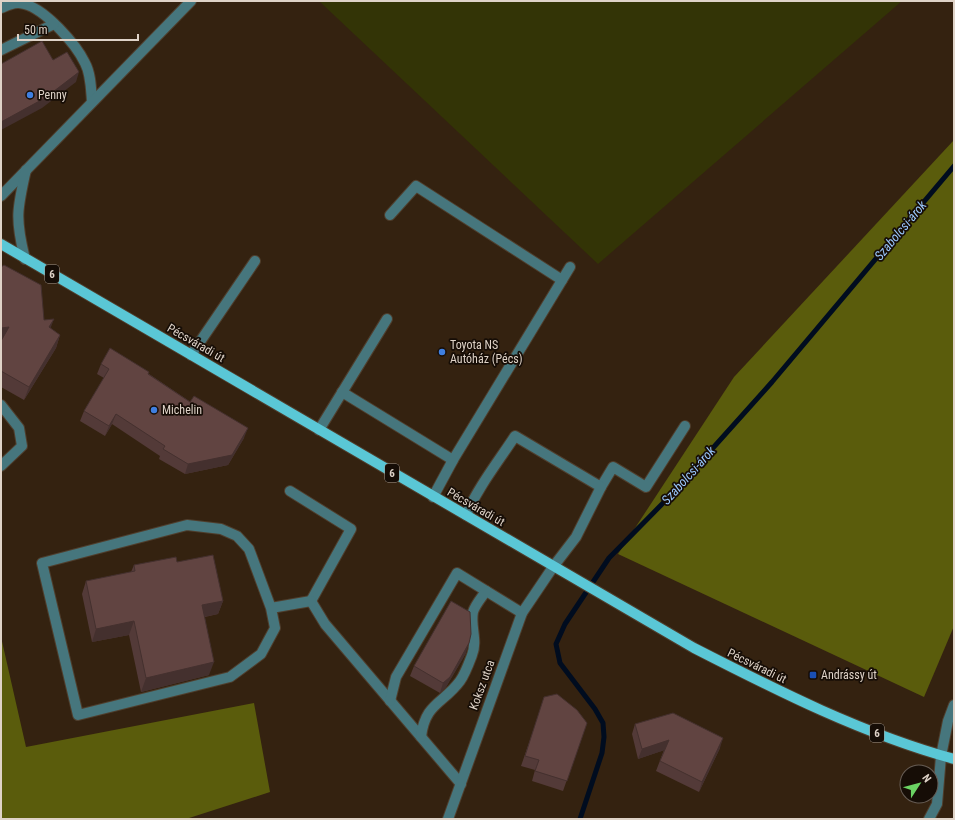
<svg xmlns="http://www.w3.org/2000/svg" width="955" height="820" font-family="'Roboto Condensed',sans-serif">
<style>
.green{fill:#333406}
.forest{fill:#5a5c0c}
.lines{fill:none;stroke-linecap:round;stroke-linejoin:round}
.stream{stroke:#000c1f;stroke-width:5}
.minor-casing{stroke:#4f3e2d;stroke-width:12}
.major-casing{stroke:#4f3e2d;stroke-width:12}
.minor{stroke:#46767d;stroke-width:10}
.major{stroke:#5ac7d6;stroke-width:10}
.wall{fill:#533a38}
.shaded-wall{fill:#44302e}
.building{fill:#614441;stroke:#44302e}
.shop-dot{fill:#3f7fe0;stroke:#160d06;stroke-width:1.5}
.transit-dot{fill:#1a4fb4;stroke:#160d06;stroke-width:1.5}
.labels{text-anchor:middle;stroke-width:3.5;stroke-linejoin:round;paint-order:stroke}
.shield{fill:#160d06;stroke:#a3988e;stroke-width:1}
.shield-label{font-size:11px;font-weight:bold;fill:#dfd3c8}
.poi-label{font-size:12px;fill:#dfd3c8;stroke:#160d06;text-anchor:start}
.street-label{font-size:12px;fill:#dfd3c8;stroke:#160d06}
.water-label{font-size:13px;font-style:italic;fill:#9bc8fd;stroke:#160d06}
</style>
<rect width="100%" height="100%" fill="#342210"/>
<!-- green -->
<path class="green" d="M319 1H902L598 264Z"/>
<!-- forest -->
<g class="forest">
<path d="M954 140V626L924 697 618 554 734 377Z"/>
<path d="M1 637 26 747 254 703 270 792 186 819H1Z"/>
</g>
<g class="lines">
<!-- stream -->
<path class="stream" d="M580 819 602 753 604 737 603 723 595 709 560 663 556 644 565 624 609 558 669 497 772 382 954 166"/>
<!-- minor casing -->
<g class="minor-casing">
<g id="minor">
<path d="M1 8C9 5 16 1 24 4 45 9 76 44 85 63 91 74 91 89 92 102"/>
<path d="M1 50 54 24"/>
<path d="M1 196 191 1"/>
<path d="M390 215 416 186 562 280"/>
<path d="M25 259C15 219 17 209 26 170"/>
<path d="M191 355 255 261"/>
<path d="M342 392 453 460"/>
<path d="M1 405 19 428 22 446 1 466"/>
<path d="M319 430 387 319"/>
<path d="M601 487 613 467 646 487 685 426"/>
<path d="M290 491 351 529 311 601 325 624 461 784"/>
<path d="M433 497 453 460 570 267"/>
<path d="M271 608 275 628 261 654 230 677 78 715 42 563 187 525 221 529 237 536 249 549 271 608 311 601"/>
<path d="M390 701 396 677 457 573 522 613"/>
<path d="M421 737C425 703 443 704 460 681 465 674 469 663 472 655 478 641 470 626 473 612 475 605 482 597 486 591"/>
<path d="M448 819 522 613 553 567 576 537 601 487 515 436C498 462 478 487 466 515"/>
<path d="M929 819 937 804 941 756 948 721 954 705"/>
</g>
</g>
<!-- major casing -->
<g class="major-casing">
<path id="major" d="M1 244 694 648C778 691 863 734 954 759"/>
</g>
<!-- minor -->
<use href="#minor" class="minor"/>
<!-- major -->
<use href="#major" class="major"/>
</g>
<!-- wall -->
<g class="wall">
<path d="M1 267 44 320 50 328 60 335 56 348 24 400 1 387Z"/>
<path d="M101 364 149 374 244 438 228 465 185 474 159 459 160 456 112 424 105 436 80 421 84 411 104 378 97 374Z"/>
<path d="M177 562 223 601 218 614 205 617 209 675 141 692 129 635 92 642 82 594 86 581 131 572 134 565Z"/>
<path d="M466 653 446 687 440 693 410 676 414 666Z"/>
<path d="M541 708 587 723 563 791 532 781 535 770 521 766Z"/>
<path d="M635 724 720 748 699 792 656 771 664 750 638 759 632 734Z"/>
</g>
<!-- shaded-wall -->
<g class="shaded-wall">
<path d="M79 72 76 82 42 108 1 130V122Z"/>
<path d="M54 319 49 332V327Z"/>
<path d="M9 327 1 341V328Z"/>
<path d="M60 335 56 348 24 400 29 387Z"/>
<path d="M116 414 112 424 105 436 109 426Z"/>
<path d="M248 428 244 438 228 465 185 474 188 464Z"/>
<path d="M223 601 218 614 198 618 202 605Z"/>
<path d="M134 621 129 635 92 642 96 629Z"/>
<path d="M469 643 466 653 446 687 440 693 443 683Z"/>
<path d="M214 662 209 675 141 692 146 678Z"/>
<path d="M723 738 720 748 699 792 702 782Z"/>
<path d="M669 740 665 750 638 759 642 749Z"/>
</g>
<!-- building -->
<g class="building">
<path d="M42 41 53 60 67 52 79 72 45 98 1 122V64Z"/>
<path d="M4 265 41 285 44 320 54 319 49 327 60 335 29 387 1 371V341L9 327 1 328V267Z"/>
<path d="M110 348 149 372 148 374 190 402 194 396 248 428 232 455 188 464 163 449 165 446 116 414 109 426 84 411 109 369 101 364Z"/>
<path d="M213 555 223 601 202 605 214 662 146 678 134 621 96 629 86 581 135 571 134 565 176 557 177 562Z"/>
<path d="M451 601 470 612 471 634 469 643 450 677 443 683 414 666Z"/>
<path d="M557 694 577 710 587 723 567 781 535 771 539 760 525 756 544 697Z"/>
<path d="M673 713 723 738 702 782 660 761 669 740 642 749 635 724Z"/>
</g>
<!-- markers -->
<g class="shop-dot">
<circle cx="30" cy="95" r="4"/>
<circle cx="442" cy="352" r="4"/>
<circle cx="154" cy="410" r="4"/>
</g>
<rect class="transit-dot" x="809" y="671" width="8" height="8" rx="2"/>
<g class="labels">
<!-- shield labels -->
<g class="shield">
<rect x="45" y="265" width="14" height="18" rx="3"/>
<rect x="385" y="464" width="14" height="18" rx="3"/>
<rect x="870" y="724" width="14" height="18" rx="3"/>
</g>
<g class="shield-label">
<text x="52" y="278">6</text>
<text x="392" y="477">6</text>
<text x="877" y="737">6</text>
</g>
<!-- poi labels -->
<g class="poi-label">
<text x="38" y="99">Penny</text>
<text x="450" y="349">Toyota NS<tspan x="450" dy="14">Autóház (Pécs)</tspan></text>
<text x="162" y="414">Michelin</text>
<text x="821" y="679">Andrássy út</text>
</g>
<!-- street labels -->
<g class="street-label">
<text transform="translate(196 343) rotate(30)" y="4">Pécsváradi út</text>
<text transform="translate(476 507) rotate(30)" y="4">Pécsváradi út</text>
<text transform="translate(757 666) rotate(26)" y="4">Pécsváradi út</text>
<text transform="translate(482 685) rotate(-70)" y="4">Koksz utca</text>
</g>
<!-- water labels -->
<g class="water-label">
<text transform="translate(900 230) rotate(-50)" y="5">Szabolcsi-árok</text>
<text transform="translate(688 475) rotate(-48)" y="5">Szabolcsi-árok</text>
</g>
</g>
<!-- border -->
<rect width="955" height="820" fill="none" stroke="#dfd3c8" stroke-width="4"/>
<!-- north arrow -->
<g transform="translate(919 784) rotate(54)"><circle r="19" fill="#160d06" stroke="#665c54"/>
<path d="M0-3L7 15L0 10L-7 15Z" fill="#6bd363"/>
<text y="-6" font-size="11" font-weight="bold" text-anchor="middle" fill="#dfd3c8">N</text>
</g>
<!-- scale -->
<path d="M18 34v6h120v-6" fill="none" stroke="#dfd3c8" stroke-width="2"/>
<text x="24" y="34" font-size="12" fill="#dfd3c8" stroke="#160d06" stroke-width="3" paint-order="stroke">50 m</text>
</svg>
